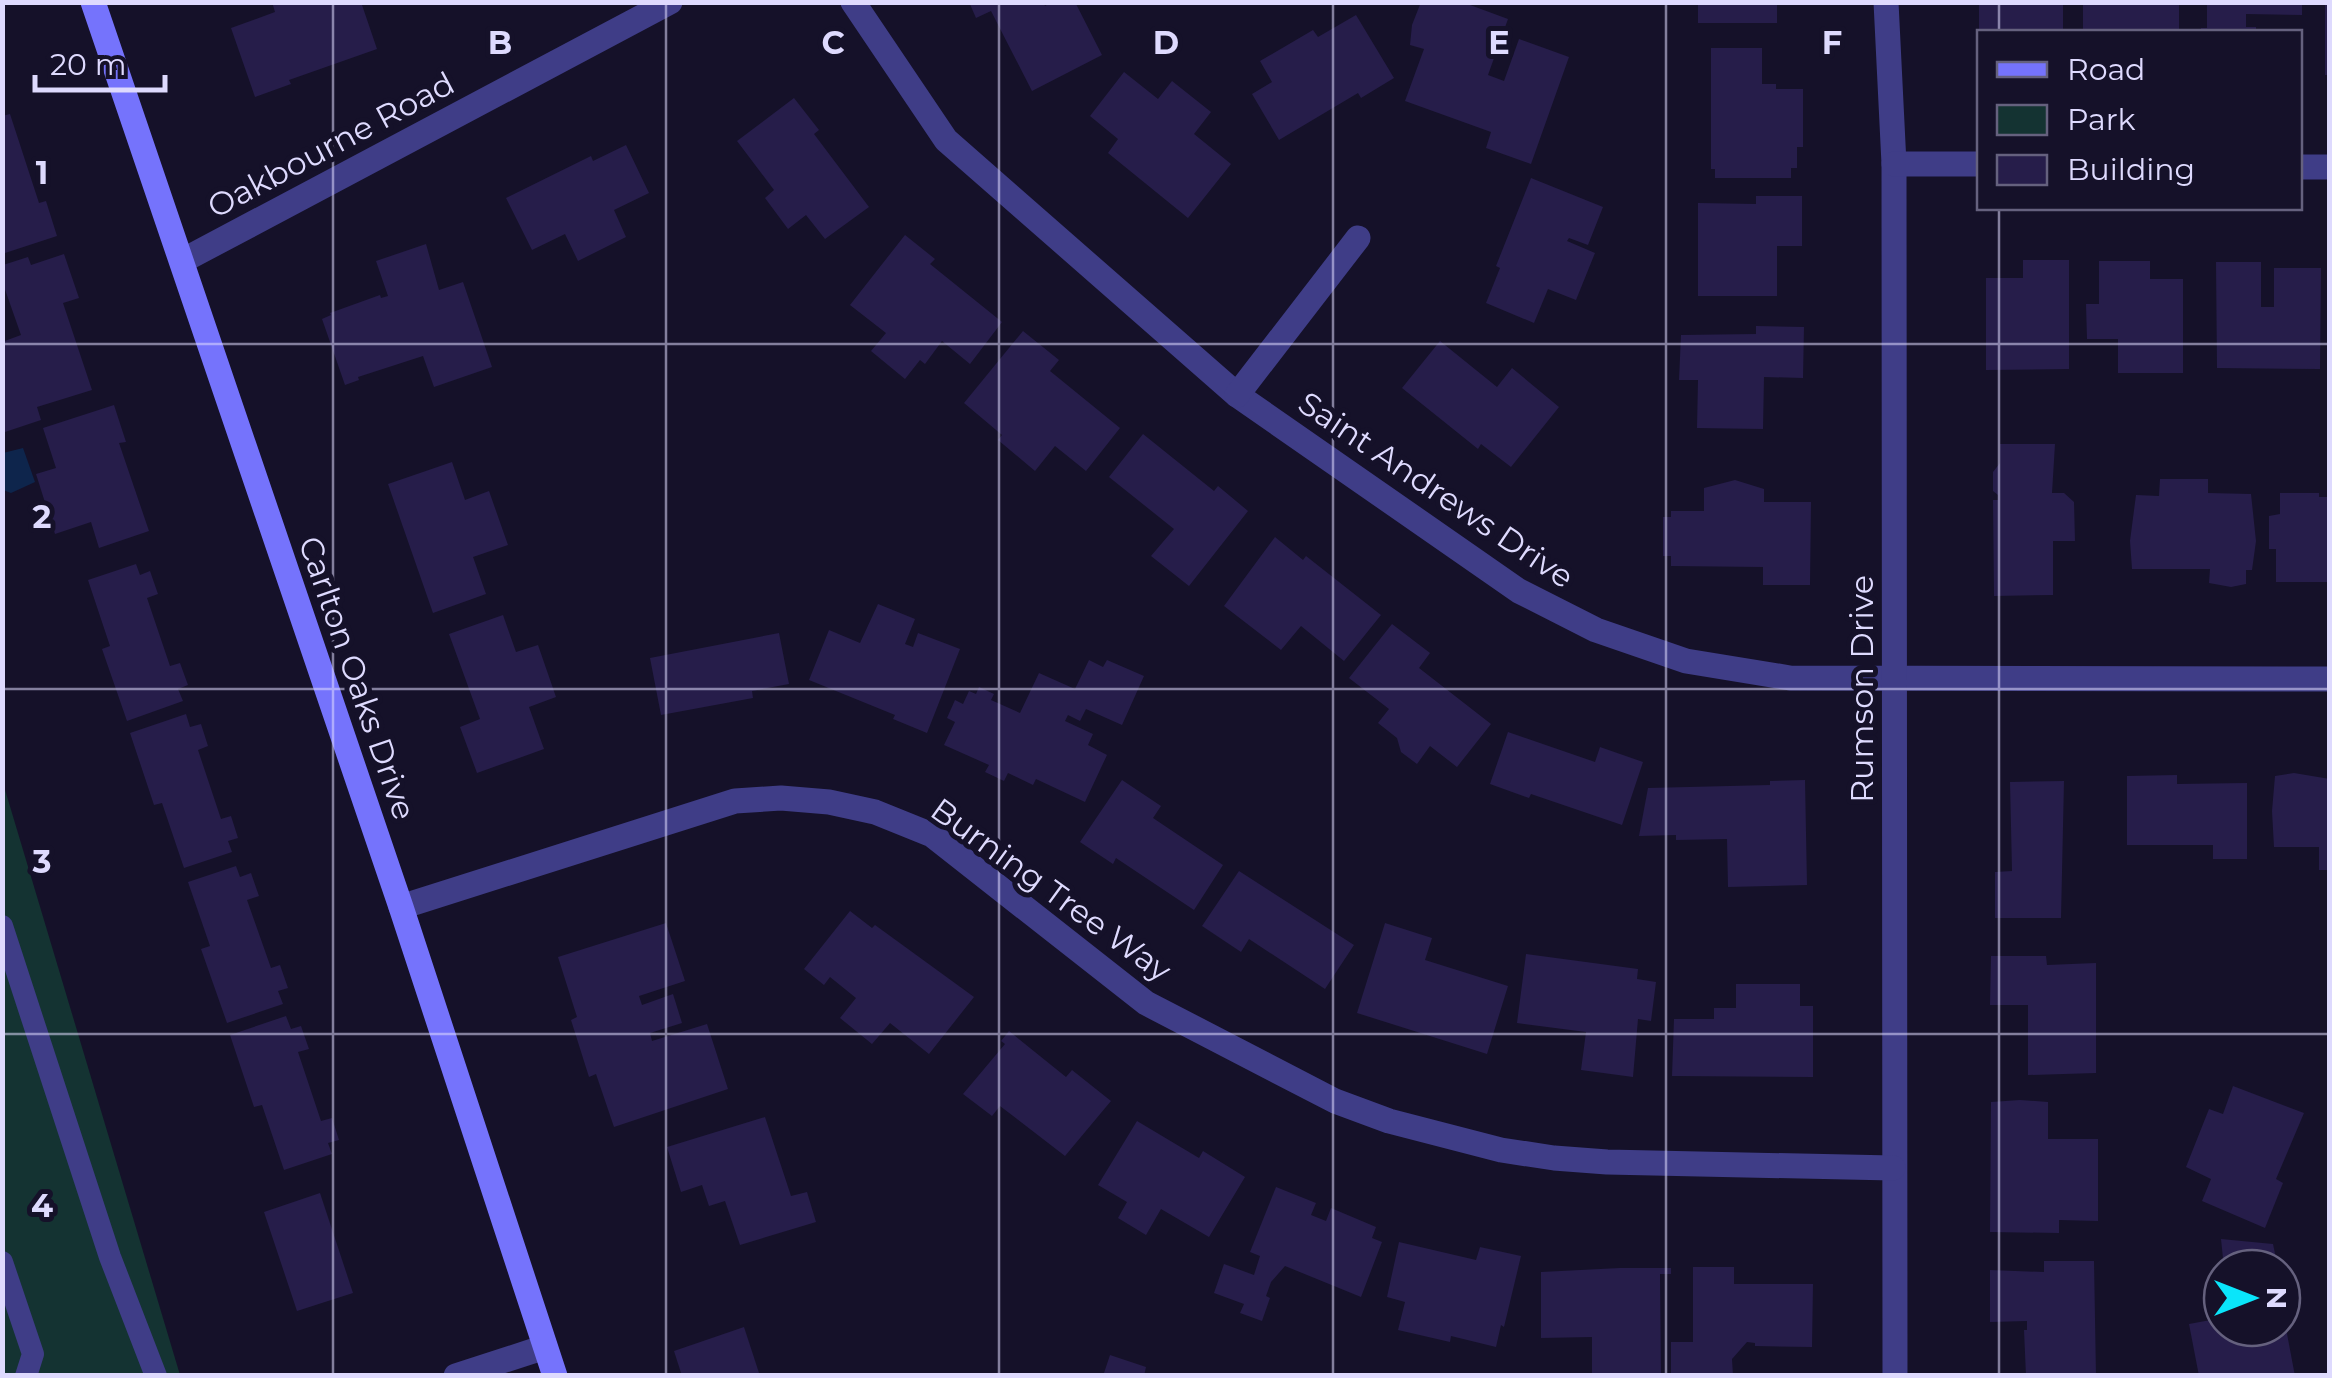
<svg xmlns="http://www.w3.org/2000/svg" width="2332" height="1378" font-family="Montserrat,sans-serif">
<style>
.green{fill:#143332}
.water{fill:#0e254c}
.building{fill:#261d4a}
.lines{fill:none;stroke-linecap:round;stroke-linejoin:round}
.lane{stroke:#3f3d87;stroke-width:22}
.street{stroke:#3f3d87;stroke-width:25}
.secondary{stroke:#7573fc;stroke-width:25}
.grid{fill:none;stroke:#dedafe;stroke-width:2.5;stroke-opacity:0.55}
.labels{text-anchor:middle;stroke-width:10;stroke-linejoin:round;paint-order:stroke}
.street-label{font-size:32px;fill:#dedafe;stroke:#151129}
.grid-label{font-size:32px;text-anchor:middle;font-weight:bold;fill:#dedafe;stroke:#151129;stroke-width:10;stroke-linejoin:round;paint-order:stroke}
</style>
<rect width="100%" height="100%" fill="#151129"/>
<!-- green -->
<path class="green" d="M3 783 180 1375H3Z"/>
<!-- water -->
<path class="water" d="M23 448 35 482 11 493 3 490V453Z"/>
<!-- building -->
<g class="building">
<path d="M272 2H361L377 49 289 80 291 84 255 97 231 28 275 12Z"/>
<path d="M969 2H1043L1045 6 1052 2H1075L1102 55 1032 91 991 11 976 18Z"/>
<path d="M1421 2H1462L1508 19 1488 75 1504 81 1519 39 1569 57 1531 164 1486 148 1491 132 1405 101 1424 49 1410 45 1412 25Z"/>
<rect x="1698" y="2" width="79" height="21"/>
<rect x="1979" y="2" width="84" height="30"/>
<rect x="2083" y="2" width="96" height="30"/>
<path d="M2207 2H2302V15L2246 14V27H2256V32H2201V28H2207Z"/>
<rect x="2325" y="2" width="5" height="73"/>
<path d="M1356 15 1394 78 1361 98 1358 93 1279 140 1252 94 1272 82 1260 61 1313 30 1318 37Z"/>
<path d="M1711 48H1762V84H1776V89H1803V147H1797V168H1791V178H1715V169H1711Z"/>
<path d="M1124 72 1158 99 1172 81 1211 112 1194 134 1231 164 1188 218 1108 153 1118 139 1090 116Z"/>
<path d="M794 98 819 130 814 134 869 207 825 239 806 215 788 229 765 198 774 190 737 141Z"/>
<path d="M10 114 39 203 46 201 57 236 2 254V116Z"/>
<path d="M626 145 649 193 614 210 626 237 578 261 565 234 532 250 506 198 591 156 593 161Z"/>
<path d="M1531 178 1603 207 1588 245 1569 238 1567 241 1595 253 1576 300 1548 289 1534 323 1486 303 1500 268 1496 266Z"/>
<path d="M1756 196H1802V246H1777V296H1698V203L1756 204Z"/>
<path d="M905 235 935 259 930 264 1002 322 970 364 942 341 925 364 920 360 905 379 871 351 886 333 850 305Z"/>
<path d="M426 244 439 290 463 282 492 367 434 387 423 356 358 377 359 380 345 385 322 319 331 315 330 313 380 295 381 298 388 296 376 261Z"/>
<path d="M64 254 79 298 63 303 92 390 37 407 41 420 2 433V342L21 335 2 281 5 273 3 265 28 257 31 265Z"/>
<path d="M2023 260H2069V369L1986 370V278H2023Z"/>
<path d="M2099 261H2150V279H2183V373H2118V339H2087L2086 304H2099Z"/>
<path d="M2216 262H2261V307H2274V268H2321L2320 369 2217 368Z"/>
<path d="M1756 326 1804 327 1803 378 1764 377 1763 429 1697 428 1698 380H1679L1681 335 1756 334Z"/>
<path d="M1023 331 1059 360 1050 371 1120 428 1086 471 1055 446 1035 471 998 440 1002 435 964 403Z"/>
<path d="M1440 341 1497 387 1512 368 1559 407 1511 467 1481 444 1478 449 1402 388Z"/>
<path d="M114 405 126 442 119 443 149 531 99 548 91 522 55 534 36 474 56 468 43 428Z"/>
<path d="M1143 434 1214 491 1218 486 1248 511 1189 586 1151 556 1174 529 1109 477Z"/>
<path d="M2000 444H2055L2052 493H2064L2074 502 2075 541H2053V595L1994 596 1993 500H1998V495L1993 491V472L2000 463Z"/>
<path d="M452 462 465 500 489 491 508 545 473 557 486 594 433 613 388 484Z"/>
<path d="M2160 479H2208V493L2251 494 2256 541 2252 570H2246V584L2231 587 2209 583 2210 569H2132L2130 541 2136 495 2159 496Z"/>
<path d="M1735 480 1764 489V502H1811L1810 585H1763V567L1671 566V556H1663V517H1671V511H1704V488Z"/>
<path d="M2280 493H2319V497H2330V582H2276V549H2269V516L2280 514Z"/>
<path d="M1275 537 1303 560 1306 556 1381 615 1344 661 1301 626 1281 650 1224 606Z"/>
<path d="M136 564 140 575 150 571 158 594 147 598 170 666 180 663 188 685 178 689 183 701 127 721 102 649 110 646 88 580Z"/>
<path d="M878 604 915 619 905 644 913 647 918 633 960 649 927 733 893 719 895 715 809 680 829 630 860 643Z"/>
<path d="M503 615 516 652 538 645 556 697 529 707 544 749 477 773 460 727 480 719 449 634Z"/>
<path d="M1392 624 1430 653 1419 668 1491 724 1457 767 1430 746 1417 764 1401 752 1397 738 1378 723 1389 709 1349 678Z"/>
<path d="M779 633 789 684 752 691 753 698 661 715 650 658Z"/>
<path d="M1089 660 1103 667 1107 660 1144 676 1122 725 1086 709 1080 721 1068 715 1065 721 1093 734 1088 745 1107 755 1085 802 1036 779 1033 785 1008 773 1004 781 985 772 989 765 944 745 955 722 947 718 955 700 963 704 969 691 976 694 979 687 994 694 991 700 1020 713 1039 673 1075 689Z"/>
<path d="M186 714 190 727 201 724 208 746 198 750 221 819 231 816 238 838 228 841 232 852 184 868 162 803 154 805 130 733Z"/>
<path d="M1508 732 1595 762 1600 747 1643 762 1622 825 1531 794 1529 798 1490 784Z"/>
<path d="M2294 773 2330 779V870H2319V847H2274L2272 811 2275 776Z"/>
<path d="M2177 775V784L2247 783V859H2213V845H2127V776Z"/>
<path d="M1122 780 1161 806 1153 818 1223 865 1194 910 1116 858 1113 864 1080 842Z"/>
<path d="M1805 780 1807 885 1728 887 1727 839 1676 840V835L1639 836 1648 788 1770 785V781Z"/>
<path d="M2064 781 2061 918H1995V872L2012 871 2010 782Z"/>
<path d="M236 866 240 877 251 873 259 896 247 900 271 968 280 965 288 988 278 991 283 1004 227 1023 201 949 210 946 188 882Z"/>
<path d="M1239 871 1354 945 1325 989 1249 939 1241 952 1202 926Z"/>
<path d="M850 911 872 928 875 925 974 997 929 1054 890 1023 872 1044 840 1018 856 998 830 977 824 985 804 969Z"/>
<path d="M666 923 685 981 639 996 642 1005 673 994 682 1023 650 1033 652 1041 707 1024 728 1089 614 1127 596 1074 589 1077 571 1020 577 1017 558 957Z"/>
<path d="M1385 923 1432 938 1425 960 1508 986 1487 1054 1357 1013Z"/>
<path d="M1526 954 1638 969 1637 979 1656 982 1651 1021 1638 1019 1633 1077 1581 1070 1586 1032 1517 1023Z"/>
<path d="M1991 956H2046L2047 965 2096 963V1073L2028 1075V1005H1990Z"/>
<path d="M1736 984H1800V1006H1813V1077L1672 1076 1674 1019H1714V1008H1736Z"/>
<path d="M286 1016 291 1029 301 1026 309 1049 298 1052 321 1121 332 1118 339 1140 328 1143 332 1154 284 1170 262 1105 254 1107 230 1035Z"/>
<path d="M1009 1031 1066 1077 1072 1070 1111 1101 1065 1156 1000 1106 992 1116 963 1094 1005 1044 1001 1041Z"/>
<path d="M2233 1086 2304 1113 2276 1179 2283 1183 2265 1228 2202 1201 2211 1179 2186 1167 2209 1109 2223 1114Z"/>
<path d="M2020 1100 2048 1102V1139H2098V1221L2059 1220V1233L1990 1232 1991 1102Z"/>
<path d="M765 1117 791 1196 807 1192 816 1222 740 1245 725 1201 709 1206 702 1185 681 1192 667 1147Z"/>
<path d="M1137 1121 1199 1158 1203 1151 1245 1177 1209 1237 1161 1209 1146 1235 1118 1218 1127 1202 1098 1185Z"/>
<path d="M1276 1187 1316 1203 1311 1215 1326 1221 1331 1208 1376 1227 1372 1238 1382 1242 1361 1297 1285 1266 1271 1282 1266 1296 1270 1298 1262 1321 1240 1313 1244 1304 1214 1293 1224 1264 1254 1275 1260 1256 1250 1252Z"/>
<path d="M320 1193 353 1293 297 1311 264 1212Z"/>
<path d="M2221 1239 2273 1244 2278 1268H2224Z"/>
<path d="M1399 1242 1476 1260 1480 1247 1521 1256 1504 1327 1501 1325 1496 1347 1451 1336 1450 1342 1398 1330 1405 1302 1387 1297Z"/>
<path d="M2044 1261H2094L2096 1376H2026L2024 1330H2027V1321L1990 1322V1270L2044 1272Z"/>
<path d="M1693 1267H1734V1284H1813L1812 1347 1755 1346V1343L1747 1342 1732 1359 1733 1376H1671V1342H1693Z"/>
<path d="M1620 1268H1671V1274H1660L1661 1374 1592 1375V1337L1541 1338V1272Z"/>
<path d="M2222 1272V1328H2282L2284 1318 2295 1376H2199L2189 1324 2216 1319 2208 1276Z"/>
<path d="M744 1327 760 1376H682L674 1351Z"/>
<path d="M1110 1355 1146 1367 1144 1376H1103Z"/>
</g>
<g class="lines">
<!-- lane -->
<g class="lane">
<path d="M2 926 110 1257 156 1376"/>
<path d="M2 1262 33 1354 26 1376"/>
</g>
<!-- street -->
<g class="street">
<path d="M853 2 946 140 1237 395 1519 591 1596 630 1686 661 1790 678 2330 679"/>
<path d="M1886 2 1894 164 1895 1376"/>
<path d="M1894 164H1980"/>
<path d="M2300 167H2330"/>
<path d="M182 261 670 2"/>
<path d="M1237 395 1358 238"/>
<path d="M401 907 735 801 781 798 829 802 875 812 932 835 1146 1003 1335 1101 1389 1121 1501 1150 1554 1158 1607 1162 1893 1168"/>
<path d="M456 1376 545 1347"/>
</g>
<!-- secondary -->
<path class="secondary" d="M93 2 401 907 555 1376"/>
</g>
<!-- grid -->
<path class="grid" d="M333 2V1376M666 2V1376M999 2V1376M1333 2V1376M1666 2V1376M1999 2V32M1999 208V1376M2 344H2330M2 689H2330M2 1034H2330"/>
<g class="labels">
<!-- street labels -->
<g class="street-label">
<text transform="translate(331 145) rotate(-28)" y="11">Oakbourne Road</text>
<text transform="translate(1436 490) rotate(34)" y="11">Saint Andrews Drive</text>
<text transform="translate(357 678) rotate(71)" y="11">Carlton Oaks Drive</text>
<text transform="translate(1862 689) rotate(-90)" y="11">Rumson Drive</text>
<text transform="translate(1051 890) rotate(36)" y="11">Burning Tree Way</text>
</g>
</g>
<g class="grid-label">
<text x="500" y="54">B</text>
<text x="833" y="54">C</text>
<text x="1166" y="54">D</text>
<text x="1499" y="54">E</text>
<text x="1832" y="54">F</text>
<text x="42" y="184">1</text>
<text x="42" y="528">2</text>
<text x="42" y="873">3</text>
<text x="42" y="1217">4</text>
</g>
<!-- border -->
<rect width="2332" height="1378" fill="none" stroke="#dedafe" stroke-width="10"/>
<!-- legend -->
<rect x="1977" y="30" width="325" height="180" fill="#151129" stroke="#65617e" stroke-width="2.5"/>
<rect x="1997" y="62" width="50" height="15" fill="#7573fc" stroke="#65617e" stroke-width="2.5"/>
<text x="2067" y="80" font-size="30" fill="#dedafe">Road</text>
<rect x="1997" y="105" width="50" height="30" fill="#143332" stroke="#65617e" stroke-width="2.5"/>
<text x="2067" y="130" font-size="30" fill="#dedafe">Park</text>
<rect x="1997" y="155" width="50" height="30" fill="#261d4a" stroke="#65617e" stroke-width="2.5"/>
<text x="2067" y="180" font-size="30" fill="#dedafe">Building</text>
<!-- north arrow -->
<g transform="translate(2252 1298) rotate(90)"><circle r="48" fill="#151129" stroke="#65617e" stroke-width="2.5"/>
<path d="M0-8L18 38L0 25L-18 38Z" fill="#0ae5fa"/>
<text y="-15" font-size="28" font-weight="bold" text-anchor="middle" fill="#dedafe">N</text>
</g>
<!-- scale -->
<path d="M35 75v15h130v-15" fill="none" stroke="#dedafe" stroke-width="5"/>
<text x="50" y="75" font-size="30" fill="#dedafe" stroke="#151129" stroke-width="8" paint-order="stroke">20 m</text>
</svg>
